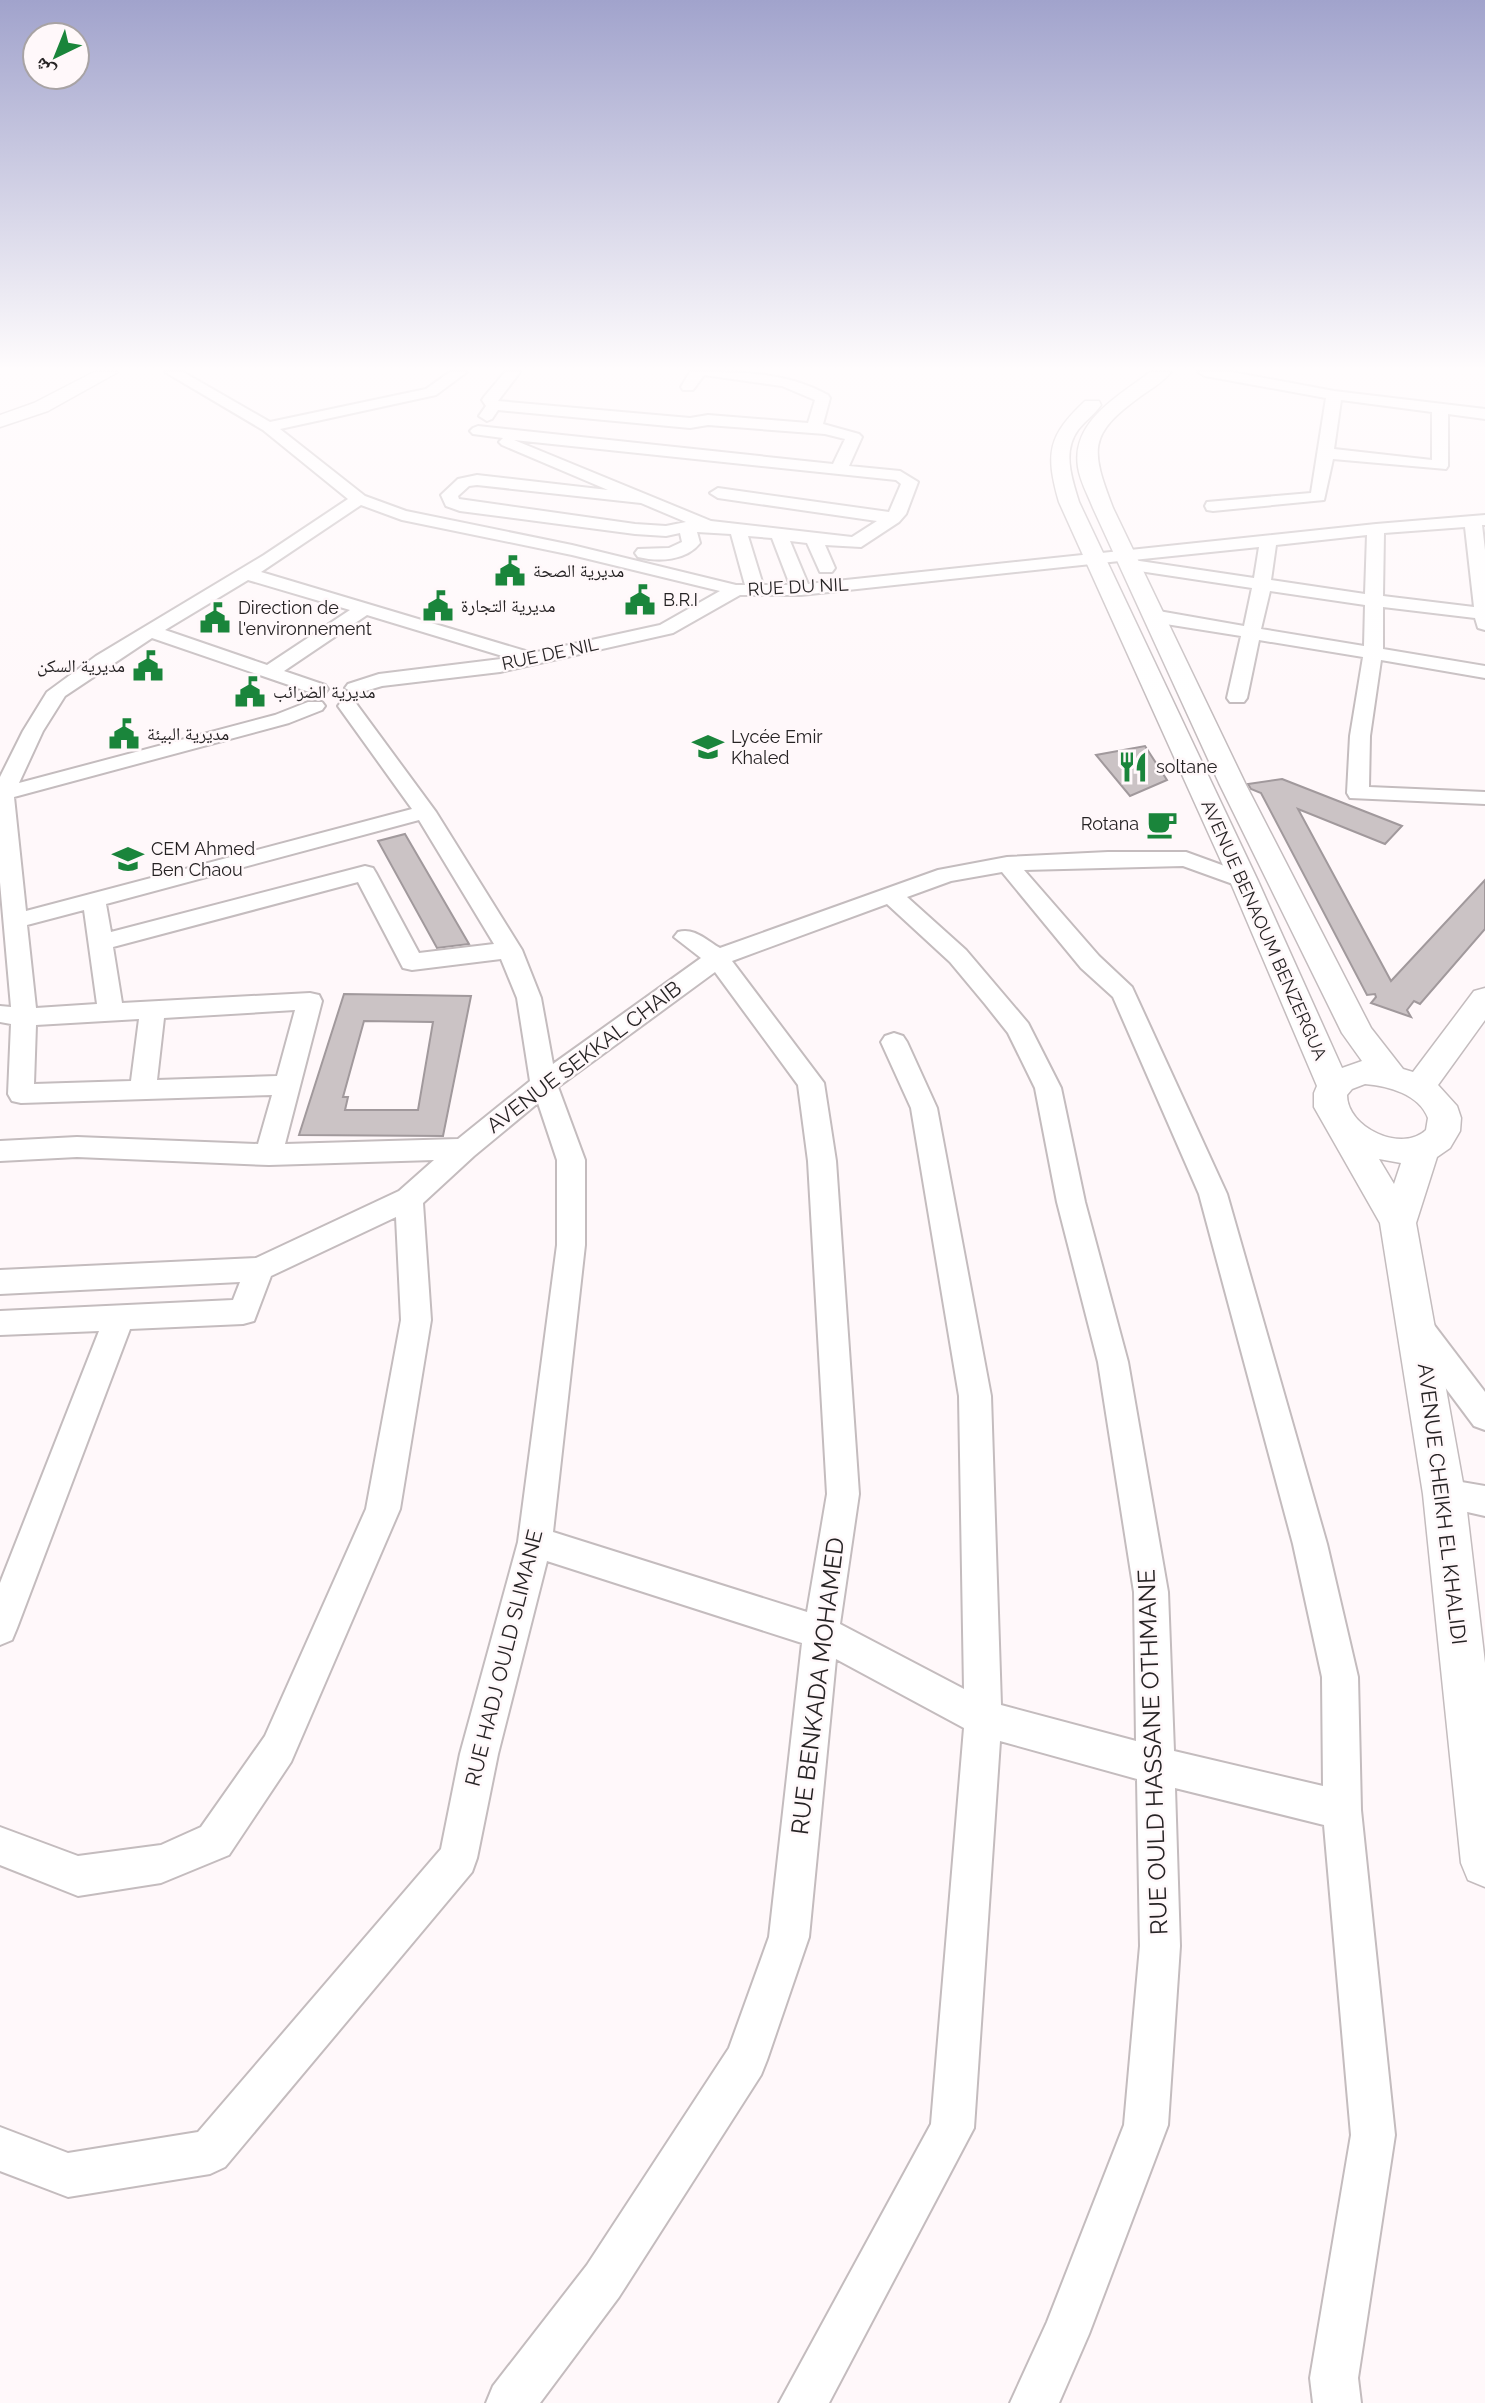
<svg xmlns="http://www.w3.org/2000/svg" width="1485" height="2403" font-family="Raleway,'Noto Naskh Arabic',sans-serif">
<style>
.building{fill:#cbc3c5;stroke:#a1999c;stroke-width:2;fill-rule:evenodd}
.lines{fill:none;stroke-linecap:round;stroke-linejoin:round}
.minor-casing{stroke:#c4bcbe;stroke-width:4}
.major-casing{stroke:#c4bcbe;stroke-width:3}
.minor{fill:#fff;fill-rule:evenodd}
.major{fill:#fff;fill-rule:evenodd}
.labels{text-anchor:middle;stroke-width:5;stroke-linejoin:round;paint-order:stroke}
.far-poi-label{font-size:18px;fill:#262324;stroke:#fff8fa;text-anchor:start}
.far-street-label{font-size:18px;fill:#262324;stroke:#fff8fa}
.street-label{font-size:21px;fill:#262324;stroke:#fff8fa}
.near-street-label{font-size:24px;fill:#262324;stroke:#fff8fa}
</style>
<rect width="100%" height="100%" fill="#fff8fa"/>
<!-- building -->
<g class="building">
<path d="M1145 746 1167 780 1130 796 1096 755Z"/>
<path d="M1282 779 1402 826 1385 844 1298 809 1391 981 1485 880V929L1420 1004 1414 1001 1407 1010 1411 1017 1371 1003 1376 997 1375 994 1367 995 1261 793 1251 789 1248 784Z"/>
<path d="M405 834 469 944 437 948 378 841Z"/>
<path d="M344 994 471 996 443 1136 299 1135ZM364 1021 433 1022 418 1110H345L348 1097H343Z"/>
</g>
<g class="lines">
<!-- minor casing -->
<g class="minor-casing">
<g id="minor">
<path d="M165 372H183L270 422 426 389 450 372H467L436 395 280 429 365 496 406 511 572 545 736 585H745L731 534 697 532 700 543C686 561 659 562 638 557L635 553 638 549 669 548 682 542 680 533 666 536 635 534 460 511 446 506 441 495 458 479 477 475 608 490 502 445 499 442 503 438 473 434 470 431 473 428 478 426 833 464 845 439 825 434 708 425 690 428 498 410 492 419 487 421 479 416 486 406 482 400 484 397 505 372H520L498 401 690 418 708 415 808 423 815 400 782 386 704 375 693 390H683L681 387 690 372C738 372 785 371 828 395L830 398 823 424 859 434 862 437 849 466 900 471 918 482 906 514 899 522 861 547 825 545 835 568 832 572H820L807 543 790 541 808 584 1376 524 1485 515V525H1482L1485 550V630L1478 628 1475 618 1383 607V649L1485 666V678L1381 660 1370 736 1369 787 1485 792V804L1350 798 1347 793 1350 736 1363 657 1259 640 1247 698 1244 702H1230L1227 698 1241 636 1153 622 1144 616 1153 610 1244 626 1252 588 1126 569 1123 565 1129 560 801 595H740L673 633 500 672 382 686 355 694 345 688 348 684 379 674 509 658 367 615 284 671 325 685 328 689 325 693 318 695 152 638 65 696 43 731 19 783 275 715 308 702H322L325 706 322 710 289 723 14 797 26 911 412 809 338 706 341 702H355L436 812 522 950 541 998 553 1064 701 958 674 937 678 932C694 927 706 940 720 948L938 870 1007 857 1108 852H1186L1252 876 1255 881 1252 886 1244 888 1183 866 1024 870 1099 956 1132 987 1227 1194 1327 1544 1358 1677 1361 1810 1395 2135 1358 2378 1361 2403H1313L1310 2378 1351 2135 1324 1825 1175 1788 1180 1946 1168 2125 1089 2334 1059 2403H1010L1047 2322 1124 2125 1140 1946 1137 1779 1000 1741 974 2128 829 2403H779L931 2124 964 1728 836 1659 809 1937 767 2060 761 2075 619 2297 540 2403H486L493 2386 587 2265 729 2048 769 1937 802 1643 547 1561 498 1754 477 1858 472 1872 225 2167 210 2174 68 2197 0 2171V2127L68 2153 198 2132 441 1849 460 1754 518 1542 557 1245V1160L538 1103 474 1156 423 1203 431 1320 400 1509 291 1762 229 1855 161 1883 78 1896 0 1865V1827L78 1856 161 1845 201 1827 265 1736 366 1509 401 1320 396 1217 271 1276 254 1321 243 1324 130 1329 17 1628 12 1640 0 1645V1583L99 1331 0 1335V1311L233 1300 240 1282 0 1294V1270L256 1258 399 1191 434 1160 269 1165 77 1157 0 1161V1141L77 1137 258 1144 272 1095 21 1103 12 1101 8 1094 11 1024 0 1022V1006L11 1007 0 882V777L23 731 47 692 96 656 264 555 348 499 263 430ZM514 440 896 480 901 484 889 512 718 488 710 493 718 498 877 521 852 537 711 521ZM477 485 641 503 686 522 666 526 635 524 459 499 458 496 469 486ZM361 505 402 520 572 555 720 591 660 625 532 653 261 572ZM1465 527 1474 607 1383 596 1384 533ZM1367 535 1365 594 1271 580 1276 545ZM748 536 772 538 790 585H763ZM1259 547 1254 578 1133 560ZM248 580 350 610 267 665 165 630ZM1270 591 1365 605 1364 646 1261 629ZM419 820 494 944 419 953 376 873 373 868 365 866 111 932 106 904ZM1002 872 1081 968 1113 997 1199 1194 1293 1544 1322 1677 1323 1786 1174 1751 1168 1592 1128 1362 1085 1202 1061 1088 1028 1023 966 950 907 897 951 881ZM358 882 403 968 412 970 501 959 517 998 530 1081 458 1139 285 1144 322 1001 319 995 310 993 122 1003 113 947ZM887 904 950 962 985 1004 1008 1033 1035 1088 1057 1202 1098 1362 1134 1592 1136 1741 1001 1705 991 1396 937 1108 907 1042 903 1036 894 1033 885 1036 881 1042 911 1108 959 1396 964 1689 840 1624 859 1494 836 1161 824 1083 732 961ZM84 910 97 1004 36 1008 27 925ZM715 972 798 1085 808 1161 827 1494 807 1612 553 1532 585 1245V1160L558 1087ZM295 1010 277 1076 157 1080 164 1018ZM139 1019 131 1081 34 1084 36 1025Z"/>
<path d="M1198 372H1232L1334 391 1485 409V419L1448 414V466L1446 469 1333 459 1324 500 1213 511 1207 510 1205 506 1207 502 1311 493 1326 398 1205 376ZM1341 400 1432 412V460L1334 449Z"/>
<path d="M1417 1314 1428 1317 1485 1392V1430L1474 1426 1406 1335 1402 1326 1406 1317Z"/>
<path d="M1444 1479 1485 1486V1516L1432 1504 1428 1494 1432 1484Z"/>
</g>
</g>
<!-- major casing -->
<g class="major-casing">
<g id="major">
<path d="M94 372H118L48 411 0 427V415L34 403Z"/>
<path d="M1150 372H1171C1163 382 1151 389 1141 396 1087 435 1091 450 1113 508L1245 783 1371 1028 1403 1069 1413 1072 1474 991 1485 988V1020L1438 1085 1457 1106 1461 1118 1460 1131 1450 1148 1437 1157 1416 1223 1465 1494 1485 1663V1887L1468 1880 1461 1863 1423 1494 1380 1223 1314 1107V1093L1317 1086 1230 881 1059 502C1045 453 1048 436 1085 401H1099L1101 405C1095 414 1085 421 1078 430 1062 452 1072 479 1079 502L1258 881 1342 1068 1362 1061 1342 1033 1219 783 1093 508C1088 495 1080 481 1078 467 1071 421 1119 396 1150 372ZM1365 1084C1388 1086 1419 1094 1428 1118L1426 1130C1402 1153 1347 1128 1347 1095L1352 1089ZM1379 1159 1401 1163 1394 1184Z"/>
</g>
</g>
<!-- minor -->
<use href="#minor" class="minor"/>
<!-- major -->
<use href="#major" class="major"/>
</g>
<!-- sky -->
<linearGradient id="sky" x2="0" y2="1"><stop stop-color="#a1a3cc"/><stop offset="0.52" stop-color="#fffcfd"/><stop offset="1" stop-color="#fffcfd" stop-opacity="0"/></linearGradient>
<rect width="1485" height="709" fill="url(#sky)"/>
<!-- icons -->
<defs>
<g id="civic-bare" transform="scale(2.415)"><path d="M-.6-6.5H3V-4.5H.6V-3L4-1V1h2V6H-6V1h2V-1L-.6-3ZM-1.2 2.5V6h2.4V2.5Z" fill="#1a853b" stroke="#fff8fa" stroke-width="2.5" paint-order="stroke"/></g>
<g id="school-bare" transform="scale(2.415)"><path d="M0-5L7-2L0 1L-7-2ZM-4 1L0 2.5L4 1V4Q0 6-4 4Z" fill="#1a853b" stroke="#fff8fa" stroke-width="2.5" paint-order="stroke"/></g>
<g id="restaurant-bare" transform="scale(2.415)"><path d="M-5-6h1v4h1v-4h1v4h1v-4h1v5L-1.5 .5V6h-2V.5L-5-1ZM5-6V6H3V1.5H1.5Q1.5-4 5-6Z" fill="#1a853b" stroke="#fff8fa" stroke-width="2.5" paint-order="stroke"/></g>
<g id="cafe-bare" transform="scale(2.415)"><path d="M-5.5-4.5H6V0H3Q3 3.5 0 3.5H-2.5Q-5.5 3.5-5.5 0ZM3-3.2v2h1.7v-2ZM-6 4.5H4V6H-6Z" fill="#1a853b" stroke="#fff8fa" stroke-width="2.5" paint-order="stroke"/></g>
</defs>
<g fill-rule="evenodd">
<use href="#civic-bare" x="510" y="571"/>
<use href="#civic-bare" x="640" y="600"/>
<use href="#civic-bare" x="438" y="606"/>
<use href="#civic-bare" x="215" y="618"/>
<use href="#civic-bare" x="148" y="666"/>
<use href="#civic-bare" x="250" y="692"/>
<use href="#civic-bare" x="124" y="734"/>
<use href="#school-bare" x="708" y="747"/>
<use href="#restaurant-bare" x="1133" y="767"/>
<use href="#cafe-bare" x="1162" y="824"/>
<use href="#school-bare" x="128" y="859"/>
</g>
<g class="labels">
<!-- far-poi labels -->
<g class="far-poi-label">
<text x="533" y="577">مديرية الصحة</text>
<text x="663" y="606">B.R.I</text>
<text x="461" y="612">مديرية التجارة</text>
<text x="238" y="614">Direction de<tspan x="238" dy="21">l'environnement</tspan></text>
<text x="125" y="672" text-anchor="end">مديرية السكن</text>
<text x="273" y="698">مديرية الضرائب</text>
<text x="147" y="740">مديرية البيئة</text>
<text x="731" y="743">Lycée Emir<tspan x="731" dy="21">Khaled</tspan></text>
<text x="1156" y="773">soltane</text>
<text x="1139" y="830" text-anchor="end">Rotana</text>
<text x="151" y="855">CEM Ahmed<tspan x="151" dy="21">Ben Chaou</tspan></text>
</g>
<!-- far-street labels -->
<g class="far-street-label">
<text transform="translate(798 587) rotate(-3)" y="6">RUE DU NIL</text>
<text transform="translate(550 654) rotate(-12)" y="6">RUE DE NIL</text>
<text transform="translate(1264 930) rotate(66)" y="6">AVENUE BENAOUM BENZERGUA</text>
</g>
<!-- street labels -->
<g class="street-label">
<text transform="translate(584 1057) rotate(-37)" y="7">AVENUE SEKKAL CHAIB</text>
<text transform="translate(1442 1504) rotate(83)" y="7">AVENUE CHEIKH EL KHALIDI</text>
<text transform="translate(504 1658) rotate(-76)" y="7">RUE HADJ OULD SLIMANE</text>
</g>
<!-- near-street labels -->
<g class="near-street-label">
<text transform="translate(818 1686) rotate(-83)" y="8">RUE BENKADA MOHAMED</text>
<text transform="translate(1153 1752) rotate(-92)" y="8">RUE OULD HASSANE OTHMANE</text>
</g>
</g>
<!-- north arrow -->
<g transform="translate(56 56) rotate(223)"><circle r="33" fill="#fff8fa" stroke="#a8a3a4" stroke-width="2"/>
<path d="M0-5L12 26L0 18L-12 26Z" fill="#1a853b"/>
<text y="-10" font-size="19" font-weight="bold" text-anchor="middle" fill="#262324">ش</text>
</g>
</svg>
